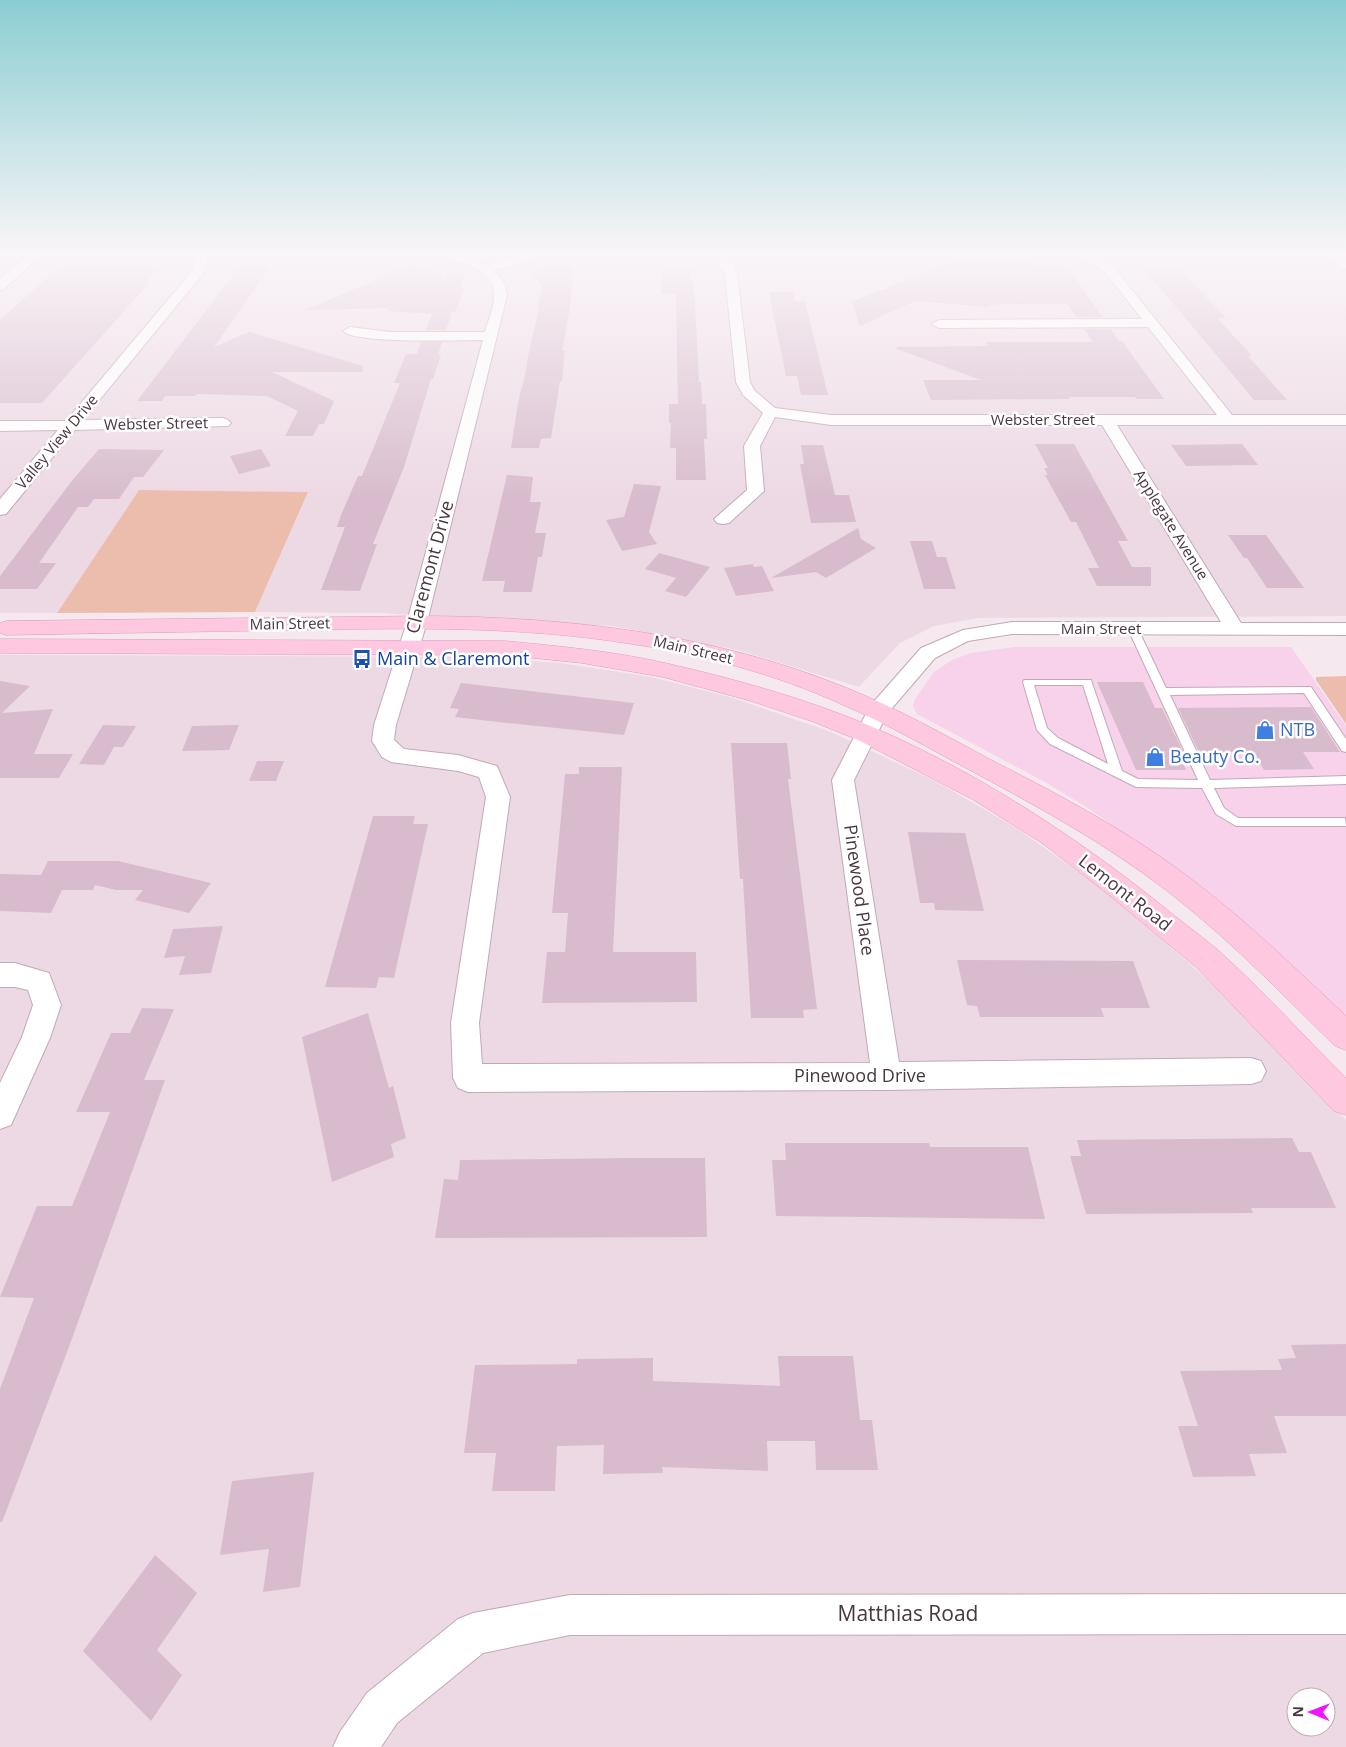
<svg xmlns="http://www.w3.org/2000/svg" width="1346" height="1747" font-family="'Open Sans',sans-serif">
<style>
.residential{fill:#edd9e4;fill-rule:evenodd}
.commercial{fill:#f8d1ea}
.green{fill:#ecbcad}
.building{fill:#d8bccd}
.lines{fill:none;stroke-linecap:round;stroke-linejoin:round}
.service-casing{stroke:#c1a9b7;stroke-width:2}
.minor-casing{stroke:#c1a9b7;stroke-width:2}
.secondary-casing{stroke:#e29abc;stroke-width:1}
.service{fill:#fff;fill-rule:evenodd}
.minor{fill:#fff;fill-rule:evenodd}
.secondary{fill:#ffc8e1;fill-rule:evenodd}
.labels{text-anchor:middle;stroke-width:5;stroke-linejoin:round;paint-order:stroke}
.far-street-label{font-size:15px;fill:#493641;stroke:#fff}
.street-label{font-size:18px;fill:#493641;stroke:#fff}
.transit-label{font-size:18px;fill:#164399;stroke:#fff;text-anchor:start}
.shop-label{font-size:18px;fill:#366cbe;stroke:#fff;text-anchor:start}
.near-street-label{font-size:21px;fill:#493641;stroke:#fff}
</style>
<rect width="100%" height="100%" fill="#f5e8ef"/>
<!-- residential -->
<g class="residential">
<path d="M0 253H1346V616L978 618 934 626 900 643 859 687 738 650 612 626 380 613 255 612 308 492 139 490 57 613H0Z"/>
<path d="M0 655 472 657 560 663 651 677 733 698 831 732 937 782 1018 829 1112 896 1200 973 1295 1066 1346 1120V1747H0ZM1296 1697H1326V1727H1296Z"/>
</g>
<!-- commercial -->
<path class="commercial" d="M1015 647H1291L1346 726V1018L1202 890 1088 808 1045 782 917 714 913 706 915 699 934 672 952 660 971 653Z"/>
<!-- green -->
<g class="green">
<path d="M139 490 308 492 255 612 57 613Z"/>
<path d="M1346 676V724L1316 680V677Z"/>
</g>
<!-- building -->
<g class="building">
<path d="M946 263H1032L1035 267 1059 263 1069 269 1102 317H1076L1067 304H1003L988 305 989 307 915 301 860 326 852 302Z"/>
<path d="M410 265 431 271 445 278 447 271 464 276 460 287 464 289 455 312H452L446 330H426L432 314 387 311 389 308 306 310Z"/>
<path d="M60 266H161L146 282H150L42 403H0V320Z"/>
<path d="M240 266H271L214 347 249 332 363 366 362 372H272L334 401 324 424H319L313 436H285L298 411 267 396 197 394 196 396H165L162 401H137Z"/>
<path d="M552 266H573L570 307 562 351H565L562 381H560L551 438 541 439 539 448H511L518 403 527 366H526L539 308H537L542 287 532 274 539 273 536 268Z"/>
<path d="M663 268H690V279H692L695 302 699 382H701L702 404H706L707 439H704L706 480H676V448H670L671 423H669V404H678L676 294H661Z"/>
<path d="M1145 270H1181L1226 318H1217L1252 356H1248L1287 400H1254Z"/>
<path d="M769 292H793L795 301H805L828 395H801L797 376H786Z"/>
<path d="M1084 329H1111L1119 341H1122L1164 399H1136L1135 397H1069L1070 399 931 400 923 380H981L897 349V347L988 346 986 342H1093Z"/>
<path d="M421 342H442L438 355H441L433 379H431L404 467 373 544H377L360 591 321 590 345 527H337L341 515 358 476H362L400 383H394L406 354H417Z"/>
<path d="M1035 444H1074L1128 541H1118L1132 567H1151V586H1097L1088 568H1099L1076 522H1071L1045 475H1048L1044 468H1048Z"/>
<path d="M1242 444 1258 465 1186 466 1171 445Z"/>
<path d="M801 445H823L835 495H849L856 522 811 523 800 464H804Z"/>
<path d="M99 449 164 450 143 477H134L119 499H94L88 507H78L39 563H56L37 589H0V576L71 482Z"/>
<path d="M261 449 271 466 239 474 230 456Z"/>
<path d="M507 475 533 477 530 502H541L535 533H546L542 557H538L532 592H503L505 581H482Z"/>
<path d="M634 484 661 486 649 532 657 544 622 551 606 520 624 517Z"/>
<path d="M858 528 861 539 876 548 826 578 816 572 771 578Z"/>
<path d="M1228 535H1266L1304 588H1267L1247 558H1244Z"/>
<path d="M910 541H932L937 557H946L956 589H924Z"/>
<path d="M659 553 710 567 686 597 665 591 676 578 645 569Z"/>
<path d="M753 564 754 567 762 566 774 591 736 596 724 568Z"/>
<path d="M0 681 30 686 2 713 53 709 34 754H73L59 778H0Z"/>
<path d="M1097 682H1143L1155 708H1162L1183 752H1177L1186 770H1136Z"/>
<path d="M461 683 634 703 624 735 498 722 455 717 459 709 450 708Z"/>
<path d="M1311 707 1340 752H1303L1314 769 1264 770 1254 752H1199L1178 708Z"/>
<path d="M103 725 136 726 123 747H114L104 765 79 764Z"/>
<path d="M239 725 229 750 182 751 192 726Z"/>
<path d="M731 743H787L791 779H788L817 1009 803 1010 804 1018H751L743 879H740Z"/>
<path d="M257 761H284L276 781H249Z"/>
<path d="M579 767H622L613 952H696L697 1002 542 1003 547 952H565L568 913H552L565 774H579Z"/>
<path d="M373 816H415L413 824H428L394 978 379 977 376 988 325 987Z"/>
<path d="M908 832 965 833 984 911 935 910 934 903H920Z"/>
<path d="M48 861H118L211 883 189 913 135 900 143 890H116L95 885 93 890H62L51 913 0 911V874L41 875Z"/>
<path d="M223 926 211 973 179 975 185 956 164 958 173 929Z"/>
<path d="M957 960 1133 961 1150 1008H1101L1104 1017H980L977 1006 967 1005Z"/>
<path d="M142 1008 174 1009 144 1080H165L69 1347 2 1522H0V1389L34 1298 0 1297 37 1206H72L110 1112H76L111 1033H130Z"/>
<path d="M368 1013 389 1088 393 1086 406 1138 391 1144 394 1157 332 1182 302 1037Z"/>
<path d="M1292 1138 1299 1152H1311L1336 1208H1251L1253 1213 1086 1214 1070 1156H1081L1077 1140Z"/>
<path d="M785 1143H929L930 1147H1028L1045 1219 776 1216 772 1160H786Z"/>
<path d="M631 1158H705L707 1237 435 1238 444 1179 458 1180 460 1160Z"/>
<path d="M1346 1344V1416H1274L1287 1453 1249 1454 1256 1476 1193 1477 1178 1426H1198L1180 1371 1282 1370 1278 1359 1296 1358 1291 1345Z"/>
<path d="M778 1356H853L860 1420H872L878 1470H816L815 1441H767L768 1471 662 1467 663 1473 603 1474 604 1445 557 1446 555 1491H492L496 1453H464L475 1365 577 1364V1359L653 1358V1381L780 1386Z"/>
<path d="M314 1472 300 1587 263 1592 269 1549 220 1555 232 1481Z"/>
<path d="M155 1555 197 1593 157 1650 182 1675 151 1721 83 1651Z"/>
</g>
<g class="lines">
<!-- service casing -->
<g class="service-casing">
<path id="service" d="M1133 626 1138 629 1166 688 1311 687 1346 739V752L1342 751 1304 693 1170 695 1210 780 1346 776V784L1214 788 1224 808 1238 818H1345L1346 826H1236L1216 814 1202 788 1136 787 1050 744 1037 730 1023 682 1024 680H1091L1122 771 1138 779 1198 780 1128 629ZM1034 685H1083L1108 764 1058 738 1047 728Z"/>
</g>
<!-- minor casing -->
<g class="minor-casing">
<g id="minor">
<path d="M30 253H43L4 289 0 290V279Z"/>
<path d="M196 253H208L205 271 83 420 223 418 228 420 231 423 228 426 75 430 6 514 0 515V499L58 430 0 431V421H66L193 270Z"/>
<path d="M430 253H450L486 264 531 253H552L550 255 494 270 505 284 507 295 427 622 396 725 394 740 404 749 458 755 497 766 510 797 479 1023 482 1064 870 1063 832 780 870 706 921 648 963 630 1012 622H1221L1102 425H831L775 417 760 446 764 491 729 523 723 524 717 523 714 519 747 490 744 446 763 413 743 395 736 382 725 274 714 253H726L737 274 750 382 754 390 775 408 831 415H1217L1148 327 939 328 932 324 939 320 1142 319 1104 271 1073 253H1090L1112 265 1232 415H1346V425H1117L1241 623H1346V635L1012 634 968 641 935 658 887 714 854 780 899 1062 1251 1058 1261 1061 1266 1071 1261 1081 1251 1084 886 1090 468 1092 458 1088 453 1078 451 1023 486 797 479 777 458 771 391 762 382 757 372 741 374 725 407 622 483 340C461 340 354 344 343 331L350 327 390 332H485C488 320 495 306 494 294 494 265 453 262 432 255Z"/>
<path d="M1326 253H1339L1346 259V269L1342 268Z"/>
<path d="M0 963H15L49 973 61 1005 50 1038 11 1125 0 1129V1083L22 1037 33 1005 28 990 15 987H0Z"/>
<path d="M1346 1594V1634L570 1635 483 1653 397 1723 381 1747H333L340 1732 367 1693 458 1619 473 1613 570 1595Z"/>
</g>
</g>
<!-- secondary casing -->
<g class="secondary-casing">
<g id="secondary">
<path d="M426 616C568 617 709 633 842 686 895 707 945 735 995 762 1066 798 1136 836 1199 885 1251 925 1298 971 1346 1016V1050L1335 1046C1285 997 1236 946 1181 902 1118 851 1048 812 977 774 932 750 888 724 841 704 775 674 704 655 632 644 521 626 409 628 297 630 200 632 103 633 6 635L0 633V623L6 621Z"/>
<path d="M0 639 505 641C558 646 612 651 665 663 735 679 808 699 875 728 978 773 1072 834 1160 904 1179 920 1199 934 1218 950 1262 990 1303 1035 1346 1078V1115L1334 1111 1197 968 1109 895 1042 843 972 799 858 740 814 722 751 701 663 677 582 663 505 655 0 653Z"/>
</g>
</g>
<!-- service -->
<use href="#service" class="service"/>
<!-- minor -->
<use href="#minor" class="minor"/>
<!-- secondary -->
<use href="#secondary" class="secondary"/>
</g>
<!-- sky -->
<linearGradient id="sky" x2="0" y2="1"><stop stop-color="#8bced2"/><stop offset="0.51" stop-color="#faf5f8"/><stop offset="1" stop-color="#faf5f8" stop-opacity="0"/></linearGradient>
<rect width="1346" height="498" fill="url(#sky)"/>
<!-- icons -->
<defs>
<g id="bus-bare" transform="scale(1.5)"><path d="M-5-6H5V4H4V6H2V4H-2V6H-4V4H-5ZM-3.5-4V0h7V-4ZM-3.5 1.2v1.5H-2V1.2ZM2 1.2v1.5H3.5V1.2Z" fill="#1a4fb4" stroke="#fff" stroke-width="2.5" paint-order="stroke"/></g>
<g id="shop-bare" transform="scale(1.5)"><path d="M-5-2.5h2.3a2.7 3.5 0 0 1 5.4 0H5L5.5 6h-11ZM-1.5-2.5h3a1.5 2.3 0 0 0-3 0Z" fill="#3f7fe0" stroke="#fff" stroke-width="2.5" paint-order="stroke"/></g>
</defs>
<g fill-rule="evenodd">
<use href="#bus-bare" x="362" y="659"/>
<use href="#shop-bare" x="1265" y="730"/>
<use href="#shop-bare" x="1155" y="757"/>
</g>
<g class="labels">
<!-- far-street labels -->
<g class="far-street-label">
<text x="1043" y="425">Webster Street</text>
<text transform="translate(156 424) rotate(-1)" y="5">Webster Street</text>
<text transform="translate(57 442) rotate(-50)" y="5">Valley View Drive</text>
<text transform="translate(1171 525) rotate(58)" y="5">Applegate Avenue</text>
<text transform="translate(290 624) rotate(-1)" y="5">Main Street</text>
<text x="1101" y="634">Main Street</text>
<text transform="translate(693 650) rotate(13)" y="5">Main Street</text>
</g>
<!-- street labels -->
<g class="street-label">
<text transform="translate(430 567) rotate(-75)" y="6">Claremont Drive</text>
<text transform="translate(859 890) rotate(82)" y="6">Pinewood Place</text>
<text transform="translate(1125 893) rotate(38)" y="6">Lemont Road</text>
<text x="860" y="1082">Pinewood Drive</text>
</g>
<!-- transit labels -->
<g class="transit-label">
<text x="377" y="665">Main &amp; Claremont</text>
</g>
<!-- shop labels -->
<g class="shop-label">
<text x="1280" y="736">NTB</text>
<text x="1170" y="763">Beauty Co.</text>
</g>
<!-- near-street labels -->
<g class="near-street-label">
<text x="908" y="1621">Matthias Road</text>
</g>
</g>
<!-- north arrow -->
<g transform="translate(1311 1712) rotate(271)"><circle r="24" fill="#ffffff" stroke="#b6afb3"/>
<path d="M0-4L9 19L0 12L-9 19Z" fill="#ef15ff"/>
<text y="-8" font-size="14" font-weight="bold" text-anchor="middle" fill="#493641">N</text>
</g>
</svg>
